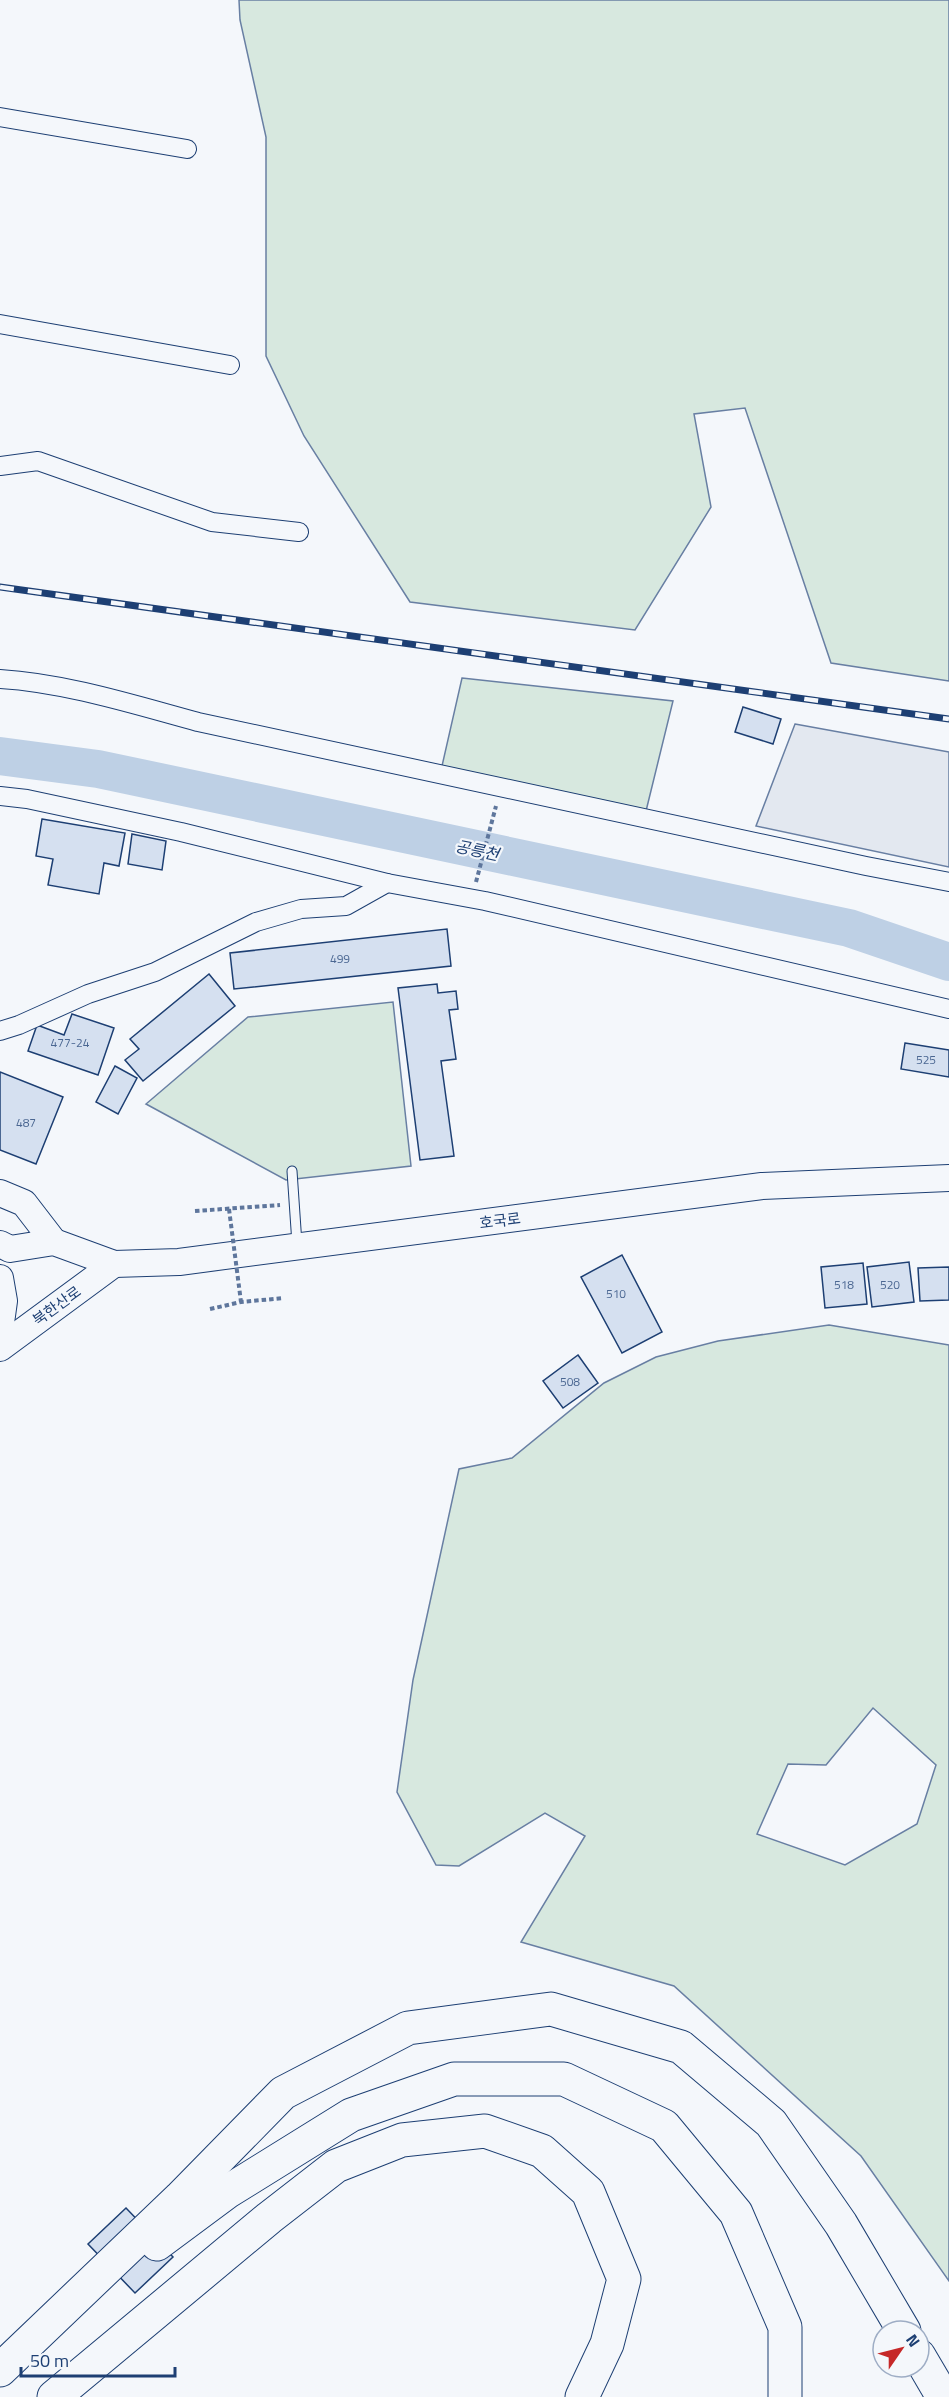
<svg xmlns="http://www.w3.org/2000/svg" width="949" height="2397" font-family="'Titillium Web','Noto Sans KR',sans-serif">
<style>
.green{fill:#d7e8df;stroke:#687fa3;stroke-width:1.5;fill-rule:evenodd}
.parking{fill:#e3e8f0;stroke:#687fa3;stroke-width:1.5}
.lines{fill:none;stroke-linecap:round;stroke-linejoin:round}
.river{stroke:#bed0e5;stroke-width:38}
.building{fill:#d5e0f0;stroke:#1d3f73;stroke-width:1.5}
.lane-casing{stroke:#1d3f73;stroke-width:11}
.street-casing{stroke:#1d3f73;stroke-width:20}
.secondary-casing{stroke:#1d3f73;stroke-width:28}
.highway-casing{stroke:#1d3f73;stroke-width:35}
.path{stroke:#5e769c;stroke-width:4;stroke-dasharray:4.5 3;stroke-linecap:butt}
.lane{stroke:#f4f7fb;stroke-width:9}
.street{stroke:#f4f7fb;stroke-width:18}
.secondary{stroke:#f4f7fb;stroke-width:26}
.highway{stroke:#f4f7fb;stroke-width:33}
.rail-casing{stroke:#1d3f73;stroke-width:7}
.rail{stroke:#f4f7fb;stroke-width:4.5;stroke-dasharray:14;stroke-linecap:butt}
.path-bridge{stroke:#5e769c;stroke-width:4;stroke-dasharray:4.5 3;stroke-linecap:butt}
.labels{text-anchor:middle;stroke-width:4.5;stroke-linejoin:round;paint-order:stroke}
.number-label{font-size:12px;fill:#4b6792}
.street-label{font-size:15px;fill:#1d3f73;stroke:#f4f7fb}
.water-label{font-size:16px;font-style:italic;fill:#1d3f73;stroke:#f4f7fb}
</style>
<rect width="100%" height="100%" fill="#f4f7fb"/>
<!-- green -->
<g class="green">
<path d="M239 0H949V681L831 663 745 408 694 414 711 507 635 630 410 602 304 436 266 356V137L240 20Z"/>
<path d="M462 678 673 701 646 811 442 766Z"/>
<path d="M393 1002 411 1166 286 1180 146 1104 248 1017Z"/>
<path d="M829 1325 949 1345V2281L861 2156 674 1986 521 1942 585 1836 545 1813 459 1866 436 1865 397 1792 413 1680 459 1469 512 1458 604 1383 656 1357 718 1341ZM873 1708 936 1765 917 1824 845 1865 757 1834 788 1764 826 1765Z"/>
</g>
<!-- parking -->
<path class="parking" d="M795 724 949 752V867L756 826Z"/>
<g class="lines">
<!-- river -->
<path class="river" d="M0 756 98 769 849 928 949 962"/>
</g>
<!-- building -->
<g class="building">
<path d="M743 707 781 719 773 744 735 732Z"/>
<path d="M42 819 125 833 119 866 104 863 99 894 48 885 53 859 36 856Z"/>
<path d="M132 834 166 841 162 870 128 864Z"/>
<path d="M447 929 451 966 234 989 230 953Z"/>
<path d="M209 974 235 1006 143 1081 125 1060 139 1049 130 1039Z"/>
<path d="M437 984 438 993 456 991 458 1009 449 1010 456 1059 441 1061 454 1156 420 1160 398 988Z"/>
<path d="M72 1014 114 1028 98 1075 28 1051 37 1025 64 1035Z"/>
<path d="M905 1043 949 1050V1077L901 1069Z"/>
<path d="M115 1066 137 1078 118 1114 96 1102Z"/>
<path d="M0 1072 63 1097 36 1164 0 1150Z"/>
<path d="M622 1255 662 1332 622 1353 581 1277Z"/>
<path d="M909 1262 914 1302 872 1307 867 1267Z"/>
<path d="M863 1263 867 1304 825 1308 821 1267Z"/>
<path d="M949 1267V1300L920 1301 918 1268Z"/>
<path d="M578 1355 598 1383 563 1408 543 1381Z"/>
<path d="M126 2208 173 2257 135 2293 88 2244Z"/>
</g>
<g class="lines">
<!-- lane casing -->
<g class="lane-casing">
<path id="lane" d="M292 1171 297 1244"/>
</g>
<!-- street casing -->
<g class="street-casing">
<g id="street">
<path d="M0 117 187 149"/>
<path d="M0 324 230 365"/>
<path d="M0 466 38 461 212 522 299 532"/>
<path d="M0 679C66 683 135 705 198 722L866 866 949 882"/>
<path d="M0 796 27 799 181 832 387 883 485 901 949 1009"/>
<path d="M0 1031 19 1025 88 994 155 972 256 922 301 909 346 906 387 883"/>
</g>
</g>
<!-- secondary casing -->
<g class="secondary-casing">
<g id="secondary">
<path d="M0 1193 24 1203 54 1242"/>
<path d="M0 1244 10 1249 54 1242 114 1264 179 1262 762 1186 949 1178"/>
<path d="M0 1278 4 1301 0 1330"/>
<path d="M0 1348 114 1264"/>
</g>
</g>
<!-- highway casing -->
<g class="highway-casing">
<g id="highway">
<path d="M157 2244 227 2192 351 2115 454 2079H564L664 2126 736 2213 785 2327V2397"/>
<path d="M919 2356 943 2397"/>
<path d="M0 2370 180 2198 283 2093 408 2028 551 2009 681 2047 771 2123 841 2224 904 2331"/>
<path d="M54 2397 269 2218 336 2166 402 2140 485 2131 542 2151 588 2192 624 2279 607 2344 582 2397"/>
</g>
</g>
<!-- path -->
<g class="path">
<path d="M476 882 496 806"/>
<path d="M195 1211 280 1205"/>
<path d="M210 1309 241 1302 284 1298"/>
</g>
<!-- lane -->
<use href="#lane" class="lane"/>
<!-- street -->
<use href="#street" class="street"/>
<!-- secondary -->
<use href="#secondary" class="secondary"/>
<!-- highway -->
<use href="#highway" class="highway"/>
<!-- rail casing -->
<g class="rail-casing">
<path id="rail" d="M0 587 949 719"/>
</g>
<!-- rail -->
<use href="#rail" class="rail"/>
<!-- path-bridge -->
<path class="path-bridge" d="M229 1209 241 1302"/>
</g>
<g class="labels">
<!-- number labels -->
<g class="number-label">
<text x="340" y="963">499</text>
<text x="70" y="1047">477-24</text>
<text x="926" y="1064">525</text>
<text x="26" y="1127">487</text>
<text x="844" y="1289">518</text>
<text x="890" y="1289">520</text>
<text x="616" y="1298">510</text>
<text x="570" y="1386">508</text>
</g>
<!-- street labels -->
<g class="street-label">
<text transform="translate(500 1221) rotate(-7)" y="5">호국로</text>
<text transform="translate(57 1306) rotate(-36)" y="5">북한산로</text>
</g>
<!-- water labels -->
<g class="water-label">
<text transform="translate(477 850) rotate(12)" y="6">공릉천</text>
</g>
</g>
<!-- north arrow -->
<g transform="translate(901 2349) rotate(55)"><circle r="28" fill="#f4f7fb" stroke="#9eadc5" stroke-width="1.5"/>
<path d="M0-4.5L10 22L0 15L-10 22Z" fill="#c62828"/>
<text y="-9" font-size="16" font-weight="bold" text-anchor="middle" fill="#1d3f73">N</text>
</g>
<!-- scale -->
<path d="M21 2367v9h154v-9" fill="none" stroke="#1d3f73" stroke-width="3"/>
<text x="30" y="2367" font-size="18" fill="#1d3f73" stroke="#f4f7fb" stroke-width="4.5" paint-order="stroke">50 m</text>
</svg>
